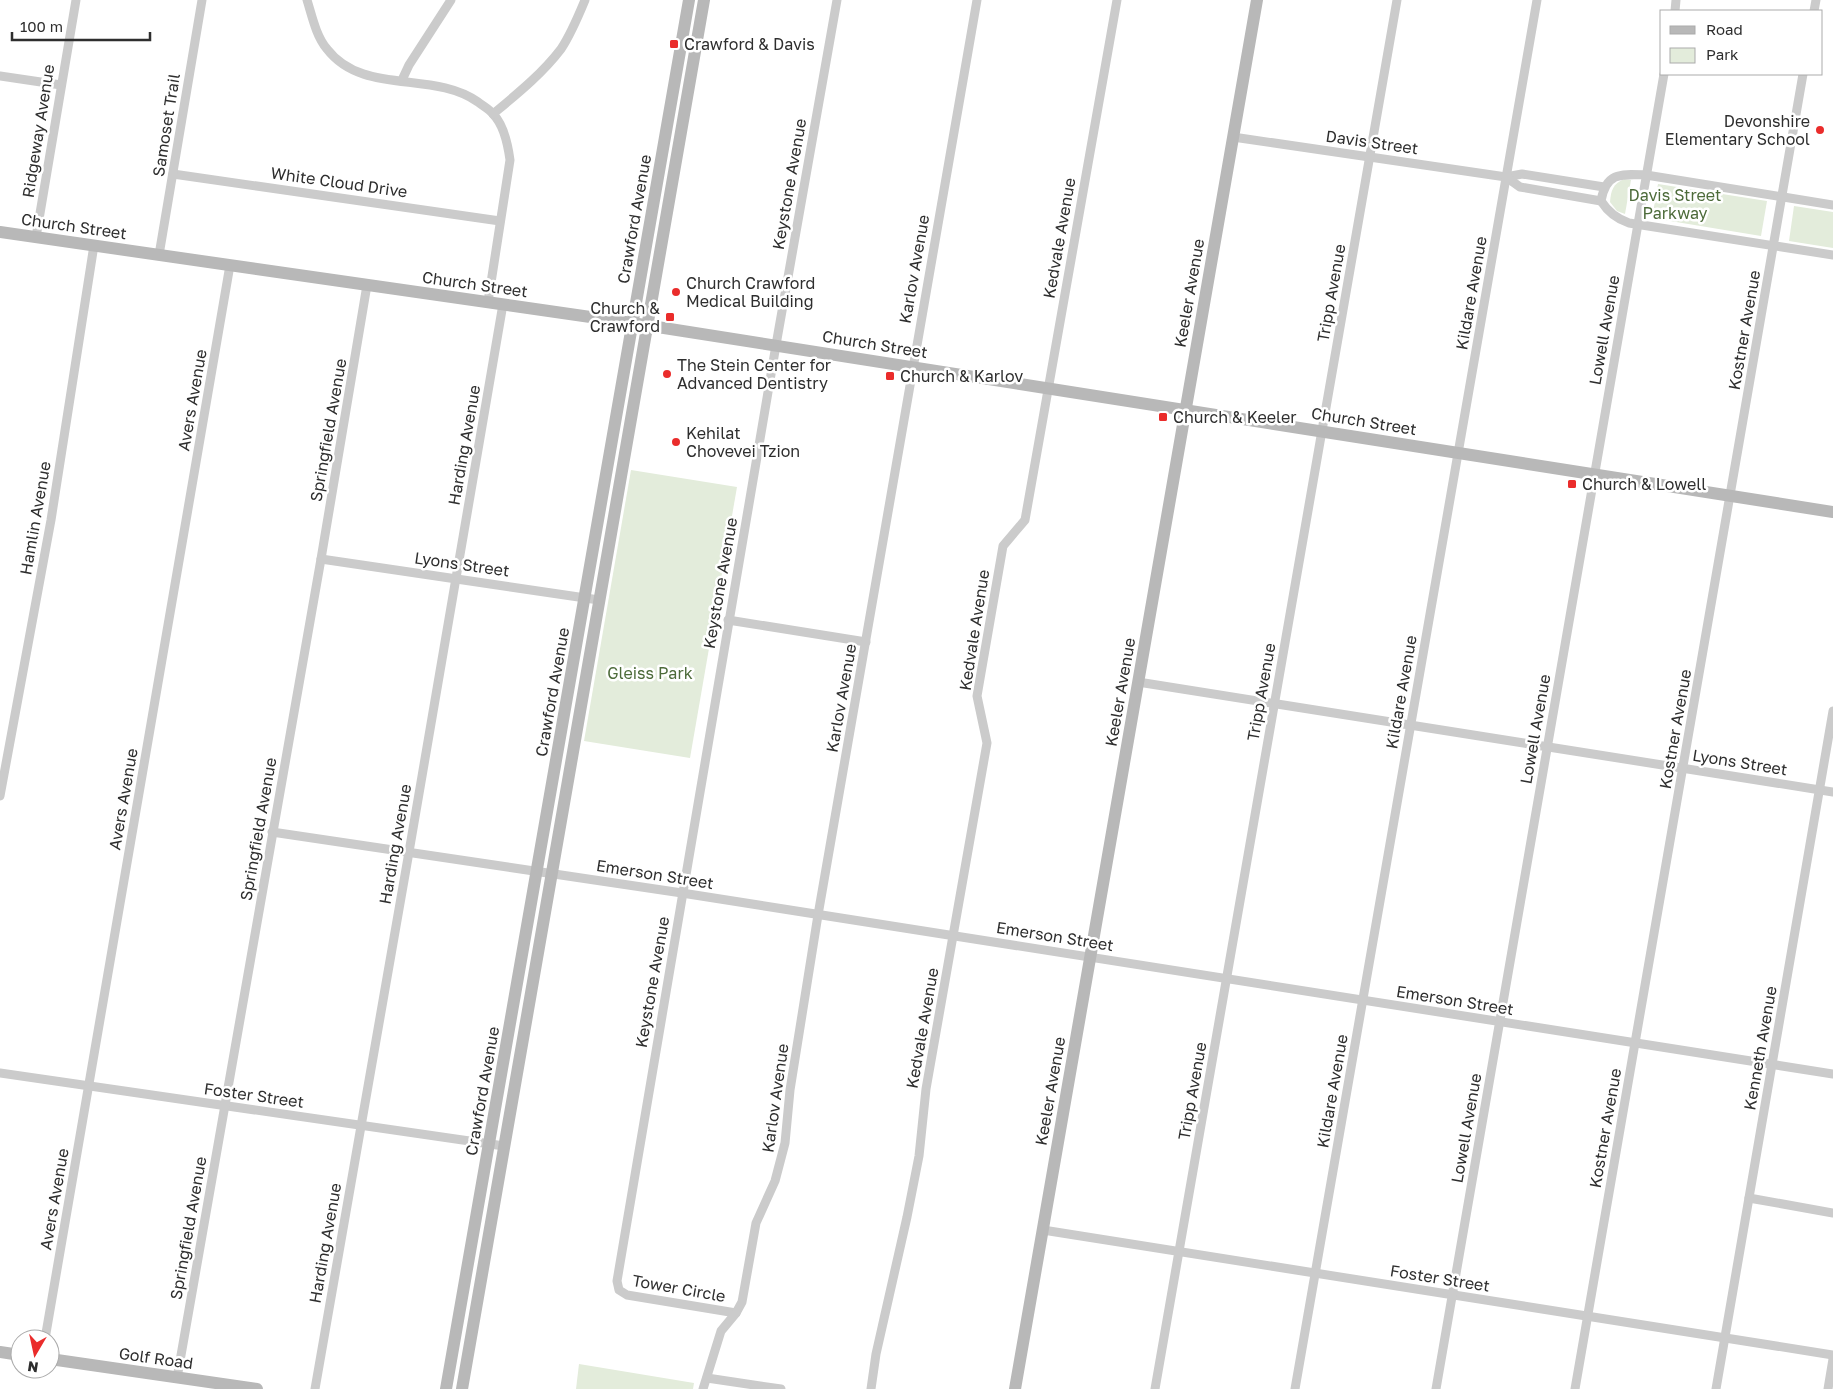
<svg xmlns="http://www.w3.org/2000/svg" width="1833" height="1389" font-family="'Golos Text',sans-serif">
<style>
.green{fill:#e3ecdb}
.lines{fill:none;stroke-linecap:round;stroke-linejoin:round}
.street{stroke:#cbcbcb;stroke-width:9}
.secondary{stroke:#b8b8b8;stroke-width:12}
.poi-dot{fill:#ea2c2b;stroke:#fff;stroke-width:2}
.labels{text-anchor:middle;stroke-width:5;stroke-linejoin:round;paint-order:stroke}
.poi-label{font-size:16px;fill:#2e2e2e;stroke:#fff;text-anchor:start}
.street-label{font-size:16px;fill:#2e2e2e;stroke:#fff}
.park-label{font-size:16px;fill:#4d6b3a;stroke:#fff}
</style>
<rect width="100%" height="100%" fill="#fff"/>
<!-- green -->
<g class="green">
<path d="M1624 179 1631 180 1625 214 1617 211 1610 202C1611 190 1613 184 1624 179Z"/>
<path d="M1658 184 1767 201 1761 236 1652 218Z"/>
<path d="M1794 206 1833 212V248L1789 241Z"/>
<path d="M631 470 737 487 690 758 584 741Z"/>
<path d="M579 1364 694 1383 693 1389H576Z"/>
</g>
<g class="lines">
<!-- street -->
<g class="street">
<path d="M307 0C312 16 316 36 327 49 363 96 433 70 478 102 483 106 489 109 493 114 504 125 508 145 510 160L488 302"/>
<path d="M1675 11 1676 0"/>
<path d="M1814 11 1816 0"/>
<path d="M0 76 61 85"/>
<path d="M402 80 409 65 451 0"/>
<path d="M493 114C517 94 542 74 561 49 571 34 578 17 585 0"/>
<path d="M1233 137 1506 177 1522 174 1604 187"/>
<path d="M173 174 500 221"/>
<path d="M1506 177 1520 187 1601 201"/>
<path d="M1833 205 1646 175C1621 174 1606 172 1601 201 1608 212 1617 219 1629 223L1833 255"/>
<path d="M36 237 76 0"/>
<path d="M159 255 202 0"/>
<path d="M321 559 599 600"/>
<path d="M728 620 866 642"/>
<path d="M1138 682 1833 792"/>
<path d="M0 796 51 520 94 245"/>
<path d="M272 832 682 893 1833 1074"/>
<path d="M0 1073 504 1146"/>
<path d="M1749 1198 1833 1213"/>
<path d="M1043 1230 1833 1355"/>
<path d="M736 1313 627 1295 619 1290 617 1281 776 345 837 0"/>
<path d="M45 1339 230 265"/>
<path d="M177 1378 321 559 367 285"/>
<path d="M707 1378 781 1389"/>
<path d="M315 1389 409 852 503 304"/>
<path d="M703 1389 721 1331 736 1313 742 1302 756 1223 775 1181 785 1143 790 1090 818 915 977 0"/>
<path d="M871 1389 876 1354 907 1217 919 1156 926 1089 987 743 977 696 1003 546 1025 520 1117 0"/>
<path d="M1155 1389 1397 0"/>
<path d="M1295 1389 1537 0"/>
<path d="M1436 1389 1664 74"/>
<path d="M1575 1389 1803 74"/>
<path d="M1716 1389 1833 711"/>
<path d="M1828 1389 1833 1359"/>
</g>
<!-- secondary -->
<g class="secondary">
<path d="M0 232 632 323 1833 512"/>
<path d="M0 1352 20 1355"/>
<path d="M50 1359 257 1389"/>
<path d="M446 1389 689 0"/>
<path d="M462 1389 704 0"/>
<path d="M1015 1389 1257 0"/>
</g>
</g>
<!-- markers -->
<g class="poi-dot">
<rect x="669" y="39" width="10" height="10" rx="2.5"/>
<circle cx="1820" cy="130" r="5"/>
<circle cx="676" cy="292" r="5"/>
<rect x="665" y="312" width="10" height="10" rx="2.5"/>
<circle cx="667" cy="374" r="5"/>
<rect x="885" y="371" width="10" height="10" rx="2.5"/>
<rect x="1158" y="412" width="10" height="10" rx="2.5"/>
<circle cx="676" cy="442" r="5"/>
<rect x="1567" y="479" width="10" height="10" rx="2.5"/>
</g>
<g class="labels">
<!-- poi labels -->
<g class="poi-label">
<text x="684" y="50">Crawford &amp; Davis</text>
<text x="1810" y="127" text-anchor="end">Devonshire<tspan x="1810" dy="18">Elementary School</tspan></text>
<text x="686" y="289">Church Crawford<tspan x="686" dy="18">Medical Building</tspan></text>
<text x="660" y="314" text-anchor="end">Church &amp;<tspan x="660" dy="18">Crawford</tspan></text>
<text x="677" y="371">The Stein Center for<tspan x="677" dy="18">Advanced Dentistry</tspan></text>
<text x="900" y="382">Church &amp; Karlov</text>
<text x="1173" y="423">Church &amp; Keeler</text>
<text x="686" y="439">Kehilat<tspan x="686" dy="18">Chovevei Tzion</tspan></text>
<text x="1582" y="490">Church &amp; Lowell</text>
</g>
<!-- street labels -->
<g class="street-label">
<text transform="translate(166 125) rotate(-81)" y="6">Samoset Trail</text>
<text transform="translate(38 131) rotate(-81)" y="6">Ridgeway Avenue</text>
<text transform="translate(1372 142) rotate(8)" y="6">Davis Street</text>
<text transform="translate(339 182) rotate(8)" y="6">White Cloud Drive</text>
<text transform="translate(789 184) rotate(-80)" y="6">Keystone Avenue</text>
<text transform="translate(634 219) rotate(-80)" y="6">Crawford Avenue</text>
<text transform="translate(74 226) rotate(8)" y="6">Church Street</text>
<text transform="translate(1059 238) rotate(-80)" y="6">Kedvale Avenue</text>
<text transform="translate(914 269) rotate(-80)" y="6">Karlov Avenue</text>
<text transform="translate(475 284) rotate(8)" y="6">Church Street</text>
<text transform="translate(1189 293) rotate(-80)" y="6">Keeler Avenue</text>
<text transform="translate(1331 293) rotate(-80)" y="6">Tripp Avenue</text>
<text transform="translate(1471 293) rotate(-80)" y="6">Kildare Avenue</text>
<text transform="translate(1604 330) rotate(-80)" y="6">Lowell Avenue</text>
<text transform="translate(1744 330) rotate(-80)" y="6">Kostner Avenue</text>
<text transform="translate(875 344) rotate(9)" y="6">Church Street</text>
<text transform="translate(192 400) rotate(-80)" y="6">Avers Avenue</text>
<text transform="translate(1364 421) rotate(9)" y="6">Church Street</text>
<text transform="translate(328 430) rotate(-80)" y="6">Springfield Avenue</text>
<text transform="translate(464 445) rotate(-80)" y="6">Harding Avenue</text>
<text transform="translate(35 518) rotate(-80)" y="6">Hamlin Avenue</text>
<text transform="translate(462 564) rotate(8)" y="6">Lyons Street</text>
<text transform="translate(720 583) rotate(-80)" y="6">Keystone Avenue</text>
<text transform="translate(974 630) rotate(-81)" y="6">Kedvale Avenue</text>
<text transform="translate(552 692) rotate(-80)" y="6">Crawford Avenue</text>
<text transform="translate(1120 692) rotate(-80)" y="6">Keeler Avenue</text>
<text transform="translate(1261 692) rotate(-80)" y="6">Tripp Avenue</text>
<text transform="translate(1401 692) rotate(-80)" y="6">Kildare Avenue</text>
<text transform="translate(841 698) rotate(-80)" y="6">Karlov Avenue</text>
<text transform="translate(1535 729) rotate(-80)" y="6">Lowell Avenue</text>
<text transform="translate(1675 729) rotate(-80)" y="6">Kostner Avenue</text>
<text transform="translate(1740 762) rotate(9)" y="6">Lyons Street</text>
<text transform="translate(123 799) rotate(-80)" y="6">Avers Avenue</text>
<text transform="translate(258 829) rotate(-80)" y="6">Springfield Avenue</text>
<text transform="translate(395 844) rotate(-80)" y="6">Harding Avenue</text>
<text transform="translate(655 874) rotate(9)" y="6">Emerson Street</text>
<text transform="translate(1055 936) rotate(9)" y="6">Emerson Street</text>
<text transform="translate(652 982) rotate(-80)" y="6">Keystone Avenue</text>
<text transform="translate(1455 1000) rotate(9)" y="6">Emerson Street</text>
<text transform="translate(922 1028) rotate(-80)" y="6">Kedvale Avenue</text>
<text transform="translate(1760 1048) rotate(-80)" y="6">Kenneth Avenue</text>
<text transform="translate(482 1091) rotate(-80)" y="6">Crawford Avenue</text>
<text transform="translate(1050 1091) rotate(-80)" y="6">Keeler Avenue</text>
<text transform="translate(1192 1091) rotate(-80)" y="6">Tripp Avenue</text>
<text transform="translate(1332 1091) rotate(-80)" y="6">Kildare Avenue</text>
<text transform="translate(254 1095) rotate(8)" y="6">Foster Street</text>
<text transform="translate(775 1098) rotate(-82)" y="6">Karlov Avenue</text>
<text transform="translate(1466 1128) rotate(-80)" y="6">Lowell Avenue</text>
<text transform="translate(1605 1128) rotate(-80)" y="6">Kostner Avenue</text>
<text transform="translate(54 1199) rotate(-80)" y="6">Avers Avenue</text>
<text transform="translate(188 1228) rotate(-80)" y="6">Springfield Avenue</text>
<text transform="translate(325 1243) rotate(-80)" y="6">Harding Avenue</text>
<text transform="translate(1440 1278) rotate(9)" y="6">Foster Street</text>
<text transform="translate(679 1288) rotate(10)" y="6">Tower Circle</text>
<text transform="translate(156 1358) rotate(8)" y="6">Golf Road</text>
</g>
<!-- park labels -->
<g class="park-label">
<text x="1675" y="201">Davis Street<tspan x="1675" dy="18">Parkway</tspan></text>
<text x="650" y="679">Gleiss Park</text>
</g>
</g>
<!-- legend -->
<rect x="1660" y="10" width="162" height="65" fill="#ffffff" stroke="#ababab"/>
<rect x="1670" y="26" width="25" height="8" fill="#b8b8b8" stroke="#ababab"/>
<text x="1706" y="35" font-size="15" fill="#2e2e2e">Road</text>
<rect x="1670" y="48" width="25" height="15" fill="#e3ecdb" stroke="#ababab"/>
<text x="1706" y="60" font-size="15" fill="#2e2e2e">Park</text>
<!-- north arrow -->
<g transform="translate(35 1354) rotate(189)"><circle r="24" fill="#ffffff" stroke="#ababab"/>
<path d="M0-4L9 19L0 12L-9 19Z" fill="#ea2c2b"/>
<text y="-8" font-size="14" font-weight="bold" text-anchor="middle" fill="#2e2e2e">N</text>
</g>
<!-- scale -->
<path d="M12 32v8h138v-8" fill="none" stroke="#2e2e2e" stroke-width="2.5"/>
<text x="20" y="32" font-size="15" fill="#2e2e2e" stroke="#ffffff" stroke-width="4" paint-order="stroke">100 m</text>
</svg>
